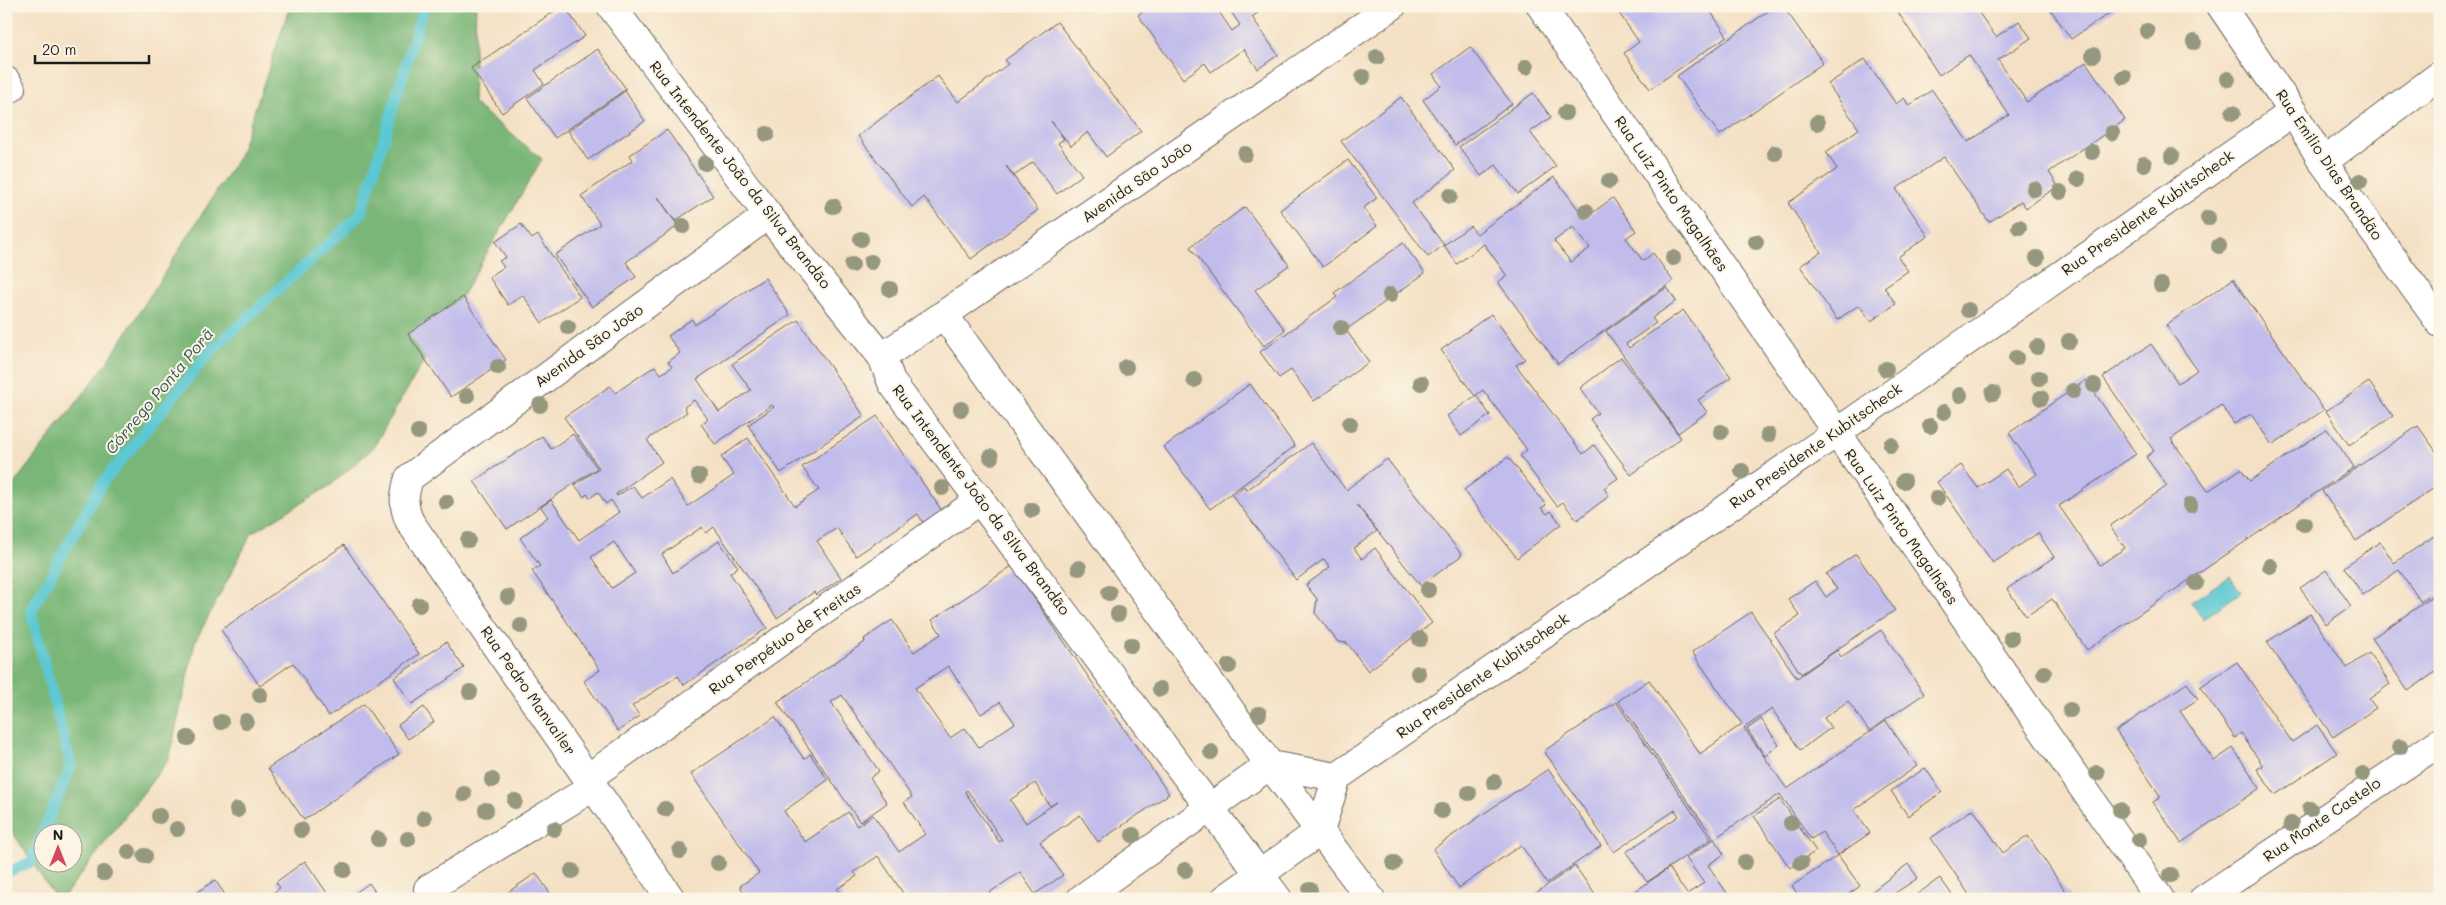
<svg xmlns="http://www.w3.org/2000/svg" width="2446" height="905" font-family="Mali,sans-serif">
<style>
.forest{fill:#79b677;stroke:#4a694a;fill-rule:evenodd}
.water{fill:#5cc8d3;stroke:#3c7278}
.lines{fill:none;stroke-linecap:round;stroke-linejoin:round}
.stream{stroke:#5cc8d3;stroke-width:11}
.building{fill:#c1bceb;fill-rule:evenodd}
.minor-casing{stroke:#686157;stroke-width:30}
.tertiary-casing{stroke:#686157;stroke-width:30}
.minor{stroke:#fff;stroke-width:28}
.tertiary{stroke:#fff;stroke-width:28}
.tree{fill:#95987e}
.labels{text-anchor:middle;stroke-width:4;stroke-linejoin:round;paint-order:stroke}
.street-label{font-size:15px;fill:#1c1c1c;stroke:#fcf5e5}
.water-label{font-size:16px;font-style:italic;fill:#32585c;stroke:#fcf5e5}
</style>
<rect width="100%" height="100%" fill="#fcf5e5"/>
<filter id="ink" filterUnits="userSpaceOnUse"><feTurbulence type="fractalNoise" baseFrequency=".02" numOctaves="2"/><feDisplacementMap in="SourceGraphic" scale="10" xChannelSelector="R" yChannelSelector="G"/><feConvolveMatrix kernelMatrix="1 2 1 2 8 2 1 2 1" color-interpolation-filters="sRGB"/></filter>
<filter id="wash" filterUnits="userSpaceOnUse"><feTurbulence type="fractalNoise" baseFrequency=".0096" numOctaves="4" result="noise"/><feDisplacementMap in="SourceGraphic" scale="20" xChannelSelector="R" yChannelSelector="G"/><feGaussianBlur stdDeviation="1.12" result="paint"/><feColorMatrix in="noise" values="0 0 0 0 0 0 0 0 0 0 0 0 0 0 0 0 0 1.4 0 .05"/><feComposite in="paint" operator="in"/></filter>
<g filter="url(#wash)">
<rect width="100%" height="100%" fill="#f4e1c5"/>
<!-- forest -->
<path class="forest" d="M290 6H476L473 103 542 159 373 448 331 485 252 533 195 642 169 759 62 899H56L6 822V494L107 363 239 156ZM42 832H72V862H42Z"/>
<!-- water -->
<path class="water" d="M2230 576 2241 592 2203 619 2191 602Z"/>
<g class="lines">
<!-- stream -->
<g class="stream">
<path d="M43 832 71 766 31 611 101 485 210 352 361 214 424 6"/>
<path d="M6 873 31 862 42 835"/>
</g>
</g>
<g id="blocks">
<!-- building -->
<g class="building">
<path d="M562 6H564L585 36 535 70 544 84 502 113 471 68Z"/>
<path d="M1150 6H1215L1232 31 1240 25 1227 6H1268L1252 17 1278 55 1258 69 1244 49 1211 72 1205 63 1183 79 1138 15Z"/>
<path d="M1614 6H1707L1727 36 1650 89 1624 53 1639 42Z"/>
<path d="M1775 6H1783L1823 63 1720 135 1677 76Z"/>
<path d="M1894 6H1974L1996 37 2019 21 2031 38 1998 60 2027 102 2086 62 2125 120 2049 172 2058 186 2026 208 2021 201 1989 222 1944 157 1896 189 1928 236 1898 257 1908 271 1884 287 1896 304 1871 321 1859 305 1837 320 1800 266 1821 252 1788 203 1837 169 1826 152 1859 129 1828 84 1865 59 1896 104 1904 98 1909 106 1932 90 1968 142 2009 115 1969 55 1939 75Z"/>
<path d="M2048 6H2115L2117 8 2071 39Z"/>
<path d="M1057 22 1141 131 1106 157 1088 132 1071 146 1051 121 1064 139 1058 143 1082 175 1057 194 1033 162 1014 176 1006 166 1038 210 971 259 924 197 912 207 858 136 938 76 958 102 1008 64 1005 60Z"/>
<path d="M1470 47 1512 104 1455 145 1423 100 1441 86 1433 74Z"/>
<path d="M598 49 626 89 555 138 527 98Z"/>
<path d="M625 91 645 121 588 160 568 131Z"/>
<path d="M1533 93 1551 117 1530 132 1556 166 1518 194 1496 165 1481 176 1459 147Z"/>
<path d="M1401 97 1455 170 1412 203 1444 245 1428 257 1341 141Z"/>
<path d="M667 130 713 196 675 221 658 197 678 226 626 262 636 277 592 307 555 255 600 224 581 196 633 160 630 155Z"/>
<path d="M1348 160 1377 198 1363 208 1377 226 1323 267 1280 210Z"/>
<path d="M1554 177 1585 218 1613 198 1636 231 1626 238 1643 261 1653 253 1673 281 1558 364 1498 282 1507 276 1484 244 1457 264 1444 245 1470 226 1477 234ZM1573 227 1590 248 1571 262 1554 241Z"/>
<path d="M1245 207 1289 265 1255 290 1285 330 1264 346 1190 247Z"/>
<path d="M521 224 532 239 538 235 580 297 542 323 523 295 508 305 489 277 504 267 499 261 506 257 495 242Z"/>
<path d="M1403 243 1425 273 1346 330 1369 362 1314 401 1291 370 1279 378 1260 352 1337 297 1334 293Z"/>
<path d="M765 278 790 315 697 379 719 412 751 390 732 364 798 320 864 416 781 473 748 425 774 407 772 405 715 444 701 424 708 419 694 400 684 407 687 412 647 440 662 462 616 494 617 496 633 486 642 498 670 479 688 506 734 475 721 457 748 438 795 506 819 490 802 467 877 416 942 511 924 524 918 514 856 556 837 528 817 541 841 578 816 595 814 592 777 618 714 527 706 533 702 527 662 554 673 573 719 541 738 567 730 573 767 628 684 685 678 676 632 706 640 716 618 731 584 681 600 670 532 571 540 566 520 538 548 517 541 507 551 500 579 540 619 512 611 500 606 504 598 492 590 498 587 494 584 497 575 485 599 468 564 417 610 386 615 393 655 366 661 374 672 367 668 362 680 353 668 336 692 319 695 325ZM614 542 635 573 612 588 591 557Z"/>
<path d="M2233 279 2324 410 2272 445 2251 414 2234 424 2221 405 2171 439 2208 491 2241 469 2250 481 2327 429 2354 467 2087 650 2052 599 2026 616 2007 589 2054 557 2038 533 1993 563 1937 482 1961 465 1978 488 2006 469 2018 487 2037 474 2009 433 2086 380 2136 454 2059 506 2100 565 2125 548 2110 526 2167 486 2146 457 2154 451 2103 377 2151 344 2178 383 2197 370 2166 325Z"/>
<path d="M1667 287 1676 301 1652 318 1656 323 1626 344 1629 348 1683 310 1731 377 1698 400 1707 412 1678 433 1606 331Z"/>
<path d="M463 297 506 360 451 397 408 334Z"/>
<path d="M1491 314 1525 359 1516 365 1583 454 1594 445 1618 478 1604 488 1609 496 1577 520 1563 502 1557 506 1520 456 1527 450 1483 390 1476 395 1490 415 1461 436 1447 416 1475 396 1441 350Z"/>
<path d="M1621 357 1681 438 1631 475 1590 419 1598 413 1580 388Z"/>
<path d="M2369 382 2393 416 2349 445 2326 411Z"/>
<path d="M1250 384 1295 446 1210 509 1164 447Z"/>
<path d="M2418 426 2440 457V484L2356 541 2322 491Z"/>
<path d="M573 434 597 468 507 529 474 481 542 436 551 449Z"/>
<path d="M1311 443 1346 490 1387 459 1462 555 1421 586 1357 505 1377 531 1354 548 1362 559 1375 548 1432 623 1368 671 1347 643 1338 642 1315 613 1317 599 1306 585 1330 567 1324 559 1296 580 1232 495 1244 486 1247 490Z"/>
<path d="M1508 457 1546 505 1541 508 1547 514 1551 511 1561 524 1517 558 1464 490Z"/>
<path d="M2440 532V590L2421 602 2399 570 2363 595 2344 567 2380 542 2394 563Z"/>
<path d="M344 545 419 654 329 716 293 663 260 686 221 630Z"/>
<path d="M1856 554 1895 610 1801 674 1774 633 1800 616 1788 599 1815 581 1826 597 1837 589 1826 574Z"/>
<path d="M1012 566 1169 794 1098 842 1080 815 1040 842 1063 875 1035 894 1020 872 980 899H907L878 856 854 872 857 876 837 889 843 899H748L740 886 759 873 691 774 775 717 804 759 810 754 828 780 784 811 805 842 848 812 857 826 873 815 899 852 925 834 904 802 912 797 842 695 831 702 879 771 870 778 887 803 860 822 777 702 865 642 864 639 892 620 914 652 941 634 932 620ZM948 666 981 714 1000 702 1015 723 979 747 965 728 950 738 915 688ZM1035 783 1050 806 1057 802 1026 823 1010 800ZM967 790 986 816 1002 840 999 842 965 792Z"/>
<path d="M2326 570 2351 606 2326 624 2300 588Z"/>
<path d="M2440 592V669L2408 691 2372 638Z"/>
<path d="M1751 612 1797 678 1837 650 1841 657 1881 630 1924 694 1869 731 1848 701 1824 718 1831 728 1800 750 1772 709 1744 728 1787 789 1886 721 1917 766 1854 810 1870 833 1838 855 1822 832 1811 839 1780 794 1714 839 1618 701 1649 680 1700 754 1742 724 1692 652Z"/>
<path d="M2310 614 2347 668 2369 653 2390 684 2369 699 2376 708 2333 737 2267 642Z"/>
<path d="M446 642 464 668 412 704 394 678Z"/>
<path d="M2237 662 2292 742 2317 725 2337 753 2275 795 2257 769 2263 766 2241 733 2235 738 2200 687Z"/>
<path d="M2187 683 2198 699 2180 711 2214 761 2233 748 2260 788 2181 843 2153 802 2161 797 2116 731Z"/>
<path d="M1616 702 1711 839 1647 882 1626 852 1679 816 1675 810 1614 852 1544 751Z"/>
<path d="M364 704 399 754 304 820 268 768Z"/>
<path d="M424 707 434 722 408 739 398 725Z"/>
<path d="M1761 719 1779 745 1765 756 1747 729Z"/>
<path d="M1925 768 1942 792 1908 816 1891 791Z"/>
<path d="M1548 769 1601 846 1547 883 1521 845 1459 888 1433 849Z"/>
<path d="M1780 799 1816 851 1790 868 1754 816Z"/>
<path d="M1973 809 2003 853 2028 836 2071 899H1972L1931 838Z"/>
<path d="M1714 839 1724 854 1708 865 1731 899H1624L1669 868 1687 894 1704 883 1686 858Z"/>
<path d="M1838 855 1860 886 1842 899H1801L1792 886Z"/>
<path d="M305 861 327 893 319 899H264L280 888 276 882Z"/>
<path d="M1908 864 1918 878 1886 899H1862Z"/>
<path d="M1575 866 1598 899H1527Z"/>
<path d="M536 873 554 899H498Z"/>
<path d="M1940 878 1955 899H1910Z"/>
<path d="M215 880 228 899H187Z"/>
<path d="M369 883 380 899H347Z"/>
</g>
</g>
</g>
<g filter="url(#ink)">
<use href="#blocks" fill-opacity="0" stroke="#686157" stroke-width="1"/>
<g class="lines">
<!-- minor casing -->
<g class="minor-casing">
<g id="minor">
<path d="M611 6 768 215 882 357"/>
<path d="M1541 6 2160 899"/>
<path d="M2221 6 2293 112 2323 162 2440 323"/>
<path d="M6 81 11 88"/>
<path d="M2323 162 2440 75"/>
<path d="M588 778 981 499"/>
<path d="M428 889 593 787"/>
<path d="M671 899 410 522C402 505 404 495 409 478L768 215"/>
<path d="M1081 899 1270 765 1337 777"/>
<path d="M1225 899 1320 831 1337 777 1836 433 2293 112"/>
<path d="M2204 899 2440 742"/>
</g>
</g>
<!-- tertiary casing -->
<g class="tertiary-casing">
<g id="tertiary">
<path d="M944 315 1270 765 1371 899"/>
<path d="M1278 899 892 383 882 357 1392 6"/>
</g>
</g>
<!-- minor -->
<use href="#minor" class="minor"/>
<!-- tertiary -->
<use href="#tertiary" class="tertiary"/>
</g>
<!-- trees -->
<g class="tree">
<circle cx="2147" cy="31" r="8"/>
<circle cx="2194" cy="42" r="8"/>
<circle cx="2093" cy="55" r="8"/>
<circle cx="1377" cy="57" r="8"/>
<circle cx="1526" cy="67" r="8"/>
<circle cx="1363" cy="77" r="8"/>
<circle cx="2124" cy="77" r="8"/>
<circle cx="2228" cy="79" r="8"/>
<circle cx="1565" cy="113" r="8"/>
<circle cx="2233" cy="113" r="8"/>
<circle cx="1817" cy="123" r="8"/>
<circle cx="2112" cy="133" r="8"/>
<circle cx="767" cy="134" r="8"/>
<circle cx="2092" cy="152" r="8"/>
<circle cx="1775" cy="153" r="8"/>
<circle cx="1245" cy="154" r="8"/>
<circle cx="2172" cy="156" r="8"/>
<circle cx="705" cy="163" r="8"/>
<circle cx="2144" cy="164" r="8"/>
<circle cx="2078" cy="179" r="8"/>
<circle cx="1609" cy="181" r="8"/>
<circle cx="2360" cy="181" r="8"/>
<circle cx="2034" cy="189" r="8"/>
<circle cx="2060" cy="192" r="8"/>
<circle cx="1450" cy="196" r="8"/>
<circle cx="833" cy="206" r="8"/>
<circle cx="1586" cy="211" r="8"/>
<circle cx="2208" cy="218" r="8"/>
<circle cx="683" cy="226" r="8"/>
<circle cx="2019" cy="227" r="8"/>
<circle cx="861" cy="239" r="8"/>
<circle cx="1756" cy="242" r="8"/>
<circle cx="2219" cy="246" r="8"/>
<circle cx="1673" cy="258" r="8"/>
<circle cx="2037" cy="258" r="8"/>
<circle cx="871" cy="262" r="8"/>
<circle cx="852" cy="265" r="8"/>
<circle cx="2161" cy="285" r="8"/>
<circle cx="890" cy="289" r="8"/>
<circle cx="1390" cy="295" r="8"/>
<circle cx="1968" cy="310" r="8"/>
<circle cx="568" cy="327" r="8"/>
<circle cx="1341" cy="328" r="8"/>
<circle cx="2069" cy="341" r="8"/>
<circle cx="2037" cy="347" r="8"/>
<circle cx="2016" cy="358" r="8"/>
<circle cx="498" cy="367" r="8"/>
<circle cx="1126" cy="367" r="8"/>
<circle cx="1886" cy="369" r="8"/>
<circle cx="2039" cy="378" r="8"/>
<circle cx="1194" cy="380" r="8"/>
<circle cx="1421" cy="383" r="8"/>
<circle cx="2094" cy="385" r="8"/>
<circle cx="2073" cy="391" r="8"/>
<circle cx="1993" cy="393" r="8"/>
<circle cx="1960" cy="395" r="8"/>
<circle cx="467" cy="396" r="8"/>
<circle cx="2041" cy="398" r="8"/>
<circle cx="540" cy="405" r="8"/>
<circle cx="961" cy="409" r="8"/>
<circle cx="1944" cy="412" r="8"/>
<circle cx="1350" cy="424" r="8"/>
<circle cx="1930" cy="426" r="8"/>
<circle cx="418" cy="432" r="8"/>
<circle cx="1721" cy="432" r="8"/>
<circle cx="1768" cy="435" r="8"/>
<circle cx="1891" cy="445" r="8"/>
<circle cx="991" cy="457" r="8"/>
<circle cx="1742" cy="471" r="8"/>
<circle cx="699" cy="476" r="8"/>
<circle cx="1904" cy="481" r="8"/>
<circle cx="942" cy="488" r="8"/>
<circle cx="1937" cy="498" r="8"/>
<circle cx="446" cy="502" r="8"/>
<circle cx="2190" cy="505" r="8"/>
<circle cx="1032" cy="510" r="8"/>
<circle cx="2304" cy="524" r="8"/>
<circle cx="468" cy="540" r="8"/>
<circle cx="2270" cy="566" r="8"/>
<circle cx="1079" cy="568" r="8"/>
<circle cx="2196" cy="583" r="8"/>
<circle cx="1428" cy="590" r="8"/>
<circle cx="1109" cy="593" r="8"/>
<circle cx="508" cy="597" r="8"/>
<circle cx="419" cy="605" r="8"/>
<circle cx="1118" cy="614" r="8"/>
<circle cx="521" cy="626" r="8"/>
<circle cx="2011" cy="638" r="8"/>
<circle cx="1420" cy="639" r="8"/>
<circle cx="1131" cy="645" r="8"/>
<circle cx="1229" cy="666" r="8"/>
<circle cx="1418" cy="673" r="8"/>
<circle cx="2044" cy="673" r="8"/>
<circle cx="1160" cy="689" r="8"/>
<circle cx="470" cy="692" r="8"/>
<circle cx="260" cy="695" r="8"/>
<circle cx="2070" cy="710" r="8"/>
<circle cx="1259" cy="714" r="8"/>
<circle cx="246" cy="721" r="8"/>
<circle cx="221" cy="722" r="8"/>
<circle cx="188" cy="738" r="8"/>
<circle cx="2400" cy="747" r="8"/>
<circle cx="1211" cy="752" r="8"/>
<circle cx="2097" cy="773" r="8"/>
<circle cx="2363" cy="774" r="8"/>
<circle cx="492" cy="780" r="8"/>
<circle cx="1494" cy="782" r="8"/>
<circle cx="1469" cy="793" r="8"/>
<circle cx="464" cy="794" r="8"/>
<circle cx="515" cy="801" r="8"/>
<circle cx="665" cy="809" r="8"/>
<circle cx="2310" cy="809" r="8"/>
<circle cx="237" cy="810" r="8"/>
<circle cx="486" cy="810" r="8"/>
<circle cx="2120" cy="810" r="8"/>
<circle cx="1442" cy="811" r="8"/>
<circle cx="159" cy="816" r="8"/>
<circle cx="424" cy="818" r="8"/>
<circle cx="1791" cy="823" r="8"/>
<circle cx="2291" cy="824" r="8"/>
<circle cx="177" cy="829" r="8"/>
<circle cx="554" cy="829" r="8"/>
<circle cx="301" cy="830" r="8"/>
<circle cx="1133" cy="835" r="8"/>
<circle cx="378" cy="839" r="8"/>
<circle cx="408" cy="839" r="8"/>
<circle cx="2139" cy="840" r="8"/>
<circle cx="680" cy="851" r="8"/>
<circle cx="129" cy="852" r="8"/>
<circle cx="145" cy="856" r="8"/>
<circle cx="1745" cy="862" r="8"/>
<circle cx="718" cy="863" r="8"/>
<circle cx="1394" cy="863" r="8"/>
<circle cx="1801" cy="863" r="8"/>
<circle cx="344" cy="870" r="8"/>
<circle cx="1185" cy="870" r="8"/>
<circle cx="572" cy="871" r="8"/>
<circle cx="104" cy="873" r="8"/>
<circle cx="2171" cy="875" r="8"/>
<circle cx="1310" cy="890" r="8"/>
</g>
</g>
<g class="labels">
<!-- street labels -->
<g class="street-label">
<text transform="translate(2329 165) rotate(56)" y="5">Rua Emilio Dias Brandão</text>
<text transform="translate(740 175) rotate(52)" y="5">Rua Intendente João da Silva Brandão</text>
<text transform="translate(1137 182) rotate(-35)" y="5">Avenida São João</text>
<text transform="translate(1671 194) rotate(55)" y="5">Rua Luiz Pinto Magalhães</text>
<text transform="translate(2148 213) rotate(-35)" y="5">Rua Presidente Kubitscheck</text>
<text transform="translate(589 346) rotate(-36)" y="5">Avenida São João</text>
<text transform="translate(1816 446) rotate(-35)" y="5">Rua Presidente Kubitscheck</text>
<text transform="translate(981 500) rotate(53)" y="5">Rua Intendente João da Silva Brandão</text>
<text transform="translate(1901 527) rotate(55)" y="5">Rua Luiz Pinto Magalhães</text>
<text transform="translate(785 639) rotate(-35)" y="5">Rua Perpétuo de Freitas</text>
<text transform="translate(1483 676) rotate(-35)" y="5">Rua Presidente Kubitscheck</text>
<text transform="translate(528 691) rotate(55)" y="5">Rua Pedro Manvailer</text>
<text transform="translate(2322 820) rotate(-34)" y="5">Rua Monte Castelo</text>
</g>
<!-- water labels -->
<g class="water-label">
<text transform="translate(159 391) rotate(-50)" y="6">Córrego Ponta Porã</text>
</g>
</g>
<!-- margin -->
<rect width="2446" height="905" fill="none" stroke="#fcf5e5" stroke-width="25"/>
<!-- north arrow -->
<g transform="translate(58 848)"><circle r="24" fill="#fcf5e5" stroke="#a29e95"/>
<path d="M0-4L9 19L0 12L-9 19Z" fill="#d1495b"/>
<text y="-8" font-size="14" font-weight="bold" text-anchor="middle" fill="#1c1c1c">N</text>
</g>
<!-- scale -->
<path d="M35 55v8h114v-8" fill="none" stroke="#1c1c1c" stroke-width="2.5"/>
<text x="42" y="55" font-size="15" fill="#1c1c1c" stroke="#fcf5e5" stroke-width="4" paint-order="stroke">20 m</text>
</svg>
